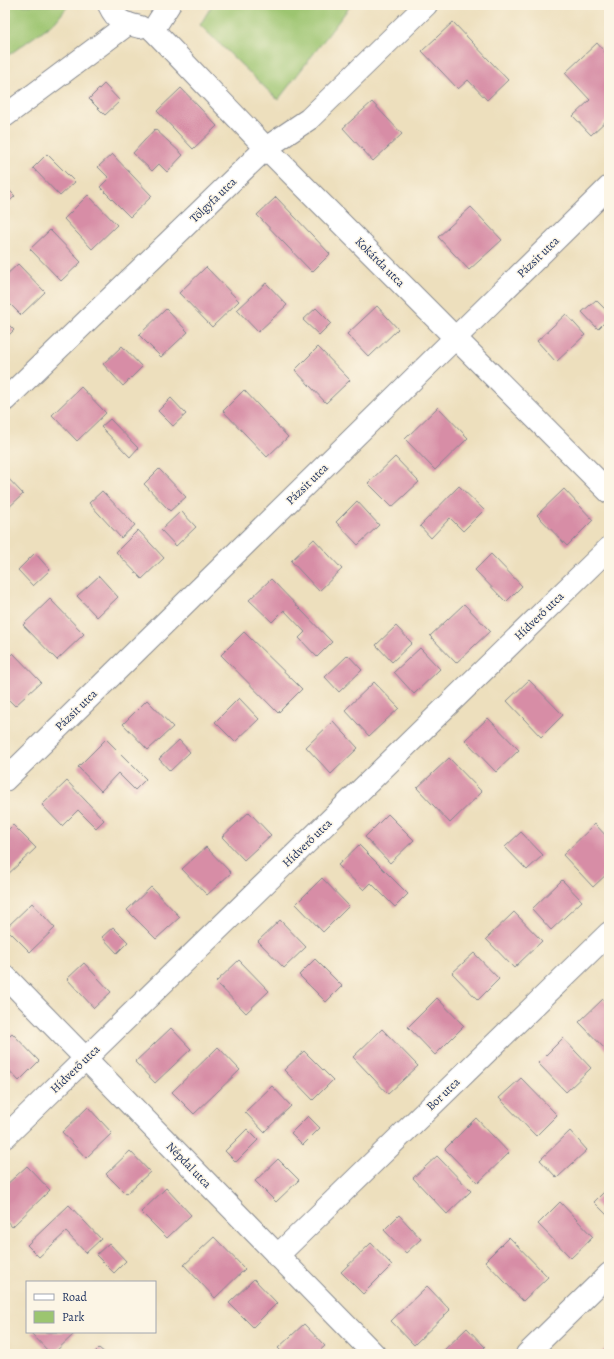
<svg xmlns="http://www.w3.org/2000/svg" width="614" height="1359" font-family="Alegreya,serif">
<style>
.green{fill:#9cc570;stroke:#5c7a67}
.building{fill:#d78da6}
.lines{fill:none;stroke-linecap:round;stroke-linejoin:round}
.minor-casing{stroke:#84878e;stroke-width:24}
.minor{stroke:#fff;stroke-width:22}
.labels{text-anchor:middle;stroke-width:3;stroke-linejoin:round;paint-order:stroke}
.street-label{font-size:12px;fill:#1b2f5e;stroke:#fcf5e5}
</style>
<rect width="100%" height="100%" fill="#fcf5e5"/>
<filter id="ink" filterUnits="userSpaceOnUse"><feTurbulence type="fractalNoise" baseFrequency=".025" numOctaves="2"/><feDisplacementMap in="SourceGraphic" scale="8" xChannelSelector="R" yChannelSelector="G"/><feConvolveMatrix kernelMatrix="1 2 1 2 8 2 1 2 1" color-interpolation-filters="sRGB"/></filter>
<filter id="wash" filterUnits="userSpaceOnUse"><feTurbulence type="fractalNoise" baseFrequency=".012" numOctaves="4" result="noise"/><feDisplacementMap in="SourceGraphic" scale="16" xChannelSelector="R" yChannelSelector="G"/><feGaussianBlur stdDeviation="0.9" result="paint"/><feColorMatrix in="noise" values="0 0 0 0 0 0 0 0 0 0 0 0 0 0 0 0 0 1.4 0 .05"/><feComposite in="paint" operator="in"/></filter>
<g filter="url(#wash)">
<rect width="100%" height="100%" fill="#eddfbd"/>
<!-- green -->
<g class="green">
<path d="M5 5H69L55 22 10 54 5 56Z"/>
<path d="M212 5H351L278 100 200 25Z"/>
</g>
<g id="blocks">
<!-- building -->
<g class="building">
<path d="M453 22 508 80 487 100 468 80 458 89 422 51Z"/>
<path d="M597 43 609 57V118L591 135 573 116 590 100 565 73Z"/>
<path d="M104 84 120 101 105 115 89 99Z"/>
<path d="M181 88 217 126 193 149 157 111Z"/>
<path d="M372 102 402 134 373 161 343 128Z"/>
<path d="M155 129 183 155 167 172 159 164 152 171 133 153Z"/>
<path d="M47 154 75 182 60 196 33 168Z"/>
<path d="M112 154 152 196 130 217 100 187 109 178 98 167Z"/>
<path d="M5 186 15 196 5 206Z"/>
<path d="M88 195 117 225 92 249 64 219Z"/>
<path d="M276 197 330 254 312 272 257 215Z"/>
<path d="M471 207 502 240 469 270 438 237Z"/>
<path d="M50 230 81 262 61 281 30 249Z"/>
<path d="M18 264 45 292 21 315 5 299V276Z"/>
<path d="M206 267 239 301 212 327 179 293Z"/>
<path d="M266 283 287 305 258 332 237 310Z"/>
<path d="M596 300 609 313V318L598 329 582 312Z"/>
<path d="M377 306 398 329 369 357 347 334Z"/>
<path d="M316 308 331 323 319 335 303 320Z"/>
<path d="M166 309 188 332 161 357 139 335Z"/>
<path d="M566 314 585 335 556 362 537 341Z"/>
<path d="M5 321 14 330 5 339Z"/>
<path d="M122 346 142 367 123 386 103 364Z"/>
<path d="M318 347 350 380 326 403 295 370Z"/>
<path d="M81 387 106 413 77 441 52 415Z"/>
<path d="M244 390 288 437 267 457 223 411Z"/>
<path d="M171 398 186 414 173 426 158 411Z"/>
<path d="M438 407 468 438 435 470 405 439Z"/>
<path d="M110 419 138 448 130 457 101 427Z"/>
<path d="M395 457 419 482 392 507 368 483Z"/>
<path d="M159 469 186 497 170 511 144 484Z"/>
<path d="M5 475 23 494 5 511Z"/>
<path d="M459 486 484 510 463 531 450 518 431 538 420 526Z"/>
<path d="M564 489 593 520 567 546 537 515Z"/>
<path d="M102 491 135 525 121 538 89 503Z"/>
<path d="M357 501 379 525 358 545 336 522Z"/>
<path d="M181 511 196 527 176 546 161 530Z"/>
<path d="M138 530 164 558 142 579 116 552Z"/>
<path d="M314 539 342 569 319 591 291 561Z"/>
<path d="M35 553 50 570 33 586 18 570Z"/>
<path d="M491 554 522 586 506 602 475 570Z"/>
<path d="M99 576 118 597 97 617 77 596Z"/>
<path d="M271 579 332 642 317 657 299 638 305 632 284 610 272 622 249 600Z"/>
<path d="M50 599 84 634 57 660 23 625Z"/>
<path d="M464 604 490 631 456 663 430 636Z"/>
<path d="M396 626 412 643 392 662 376 645Z"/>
<path d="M244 632 302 689 278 713 221 655Z"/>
<path d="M420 648 440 669 414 694 394 672Z"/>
<path d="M13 653 41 682 15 706 5 696V661Z"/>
<path d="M348 655 362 670 339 692 325 677Z"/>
<path d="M529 680 563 715 541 737 507 701Z"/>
<path d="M374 682 399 708 369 736 345 710Z"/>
<path d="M239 698 259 719 235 742 215 722Z"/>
<path d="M147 700 173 727 148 750 123 724Z"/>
<path d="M488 718 519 750 496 772 465 740Z"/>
<path d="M333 721 358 748 331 774 306 747Z"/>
<path d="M106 739 146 779 135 790 118 773 101 791 78 767Z"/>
<path d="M179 740 190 752 170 771 159 759Z"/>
<path d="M449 758 482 792 450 823 417 788Z"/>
<path d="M67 781 104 820 96 828 78 810 62 826 42 805Z"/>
<path d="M249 812 271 835 244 860 222 837Z"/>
<path d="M388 814 414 840 390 863 365 837Z"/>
<path d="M595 824 609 839V872L593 887 563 855Z"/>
<path d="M13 825 36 848 5 877V833Z"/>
<path d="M521 832 543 855 527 870 505 847Z"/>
<path d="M359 845 408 894 395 907 371 883 364 890 338 865Z"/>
<path d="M206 847 231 873 207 895 182 869Z"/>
<path d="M322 878 349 906 323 932 296 904Z"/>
<path d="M562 880 582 901 551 930 532 909Z"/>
<path d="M151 887 180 917 156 939 127 910Z"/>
<path d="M32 903 55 928 30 952 6 928Z"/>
<path d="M514 912 542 941 514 968 486 939Z"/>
<path d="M280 920 306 947 284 968 258 941Z"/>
<path d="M113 927 128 942 117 953 102 937Z"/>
<path d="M474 953 499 979 478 1000 452 973Z"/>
<path d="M315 959 342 986 326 1002 299 975Z"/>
<path d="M239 960 269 991 246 1013 216 982Z"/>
<path d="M84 963 111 992 94 1008 67 979Z"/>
<path d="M437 998 464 1026 435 1055 408 1027Z"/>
<path d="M603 999 609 1006V1047L606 1050 579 1022Z"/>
<path d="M171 1028 191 1049 155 1083 135 1062Z"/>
<path d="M382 1029 418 1066 388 1094 353 1057Z"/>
<path d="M12 1033 39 1061 19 1081 5 1066V1040Z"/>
<path d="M563 1038 591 1068 566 1092 538 1063Z"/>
<path d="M218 1047 240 1070 194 1114 172 1092Z"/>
<path d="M304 1051 333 1080 313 1100 284 1070Z"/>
<path d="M521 1078 557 1115 536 1136 499 1098Z"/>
<path d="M272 1086 291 1106 264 1132 245 1112Z"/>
<path d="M88 1107 112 1133 86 1158 62 1132Z"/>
<path d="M308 1116 320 1128 303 1145 291 1133Z"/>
<path d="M476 1118 509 1153 478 1183 445 1149Z"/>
<path d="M247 1129 258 1140 236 1162 225 1151Z"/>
<path d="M570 1131 587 1150 557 1178 540 1160Z"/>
<path d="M130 1151 150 1172 126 1194 106 1174Z"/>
<path d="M437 1156 471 1191 447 1214 413 1178Z"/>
<path d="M278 1159 299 1180 276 1202 255 1181Z"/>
<path d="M27 1166 50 1190 12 1227 5 1219V1186Z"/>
<path d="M609 1187V1217L594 1202Z"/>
<path d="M166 1188 191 1215 167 1238 141 1212Z"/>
<path d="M560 1202 593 1237 571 1258 538 1224Z"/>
<path d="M69 1205 101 1239 86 1253 66 1232 39 1257 27 1245Z"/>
<path d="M399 1215 421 1239 406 1253 384 1230Z"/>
<path d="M214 1237 245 1269 215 1298 184 1265Z"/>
<path d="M509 1237 548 1277 523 1301 485 1261Z"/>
<path d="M109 1243 126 1261 114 1273 96 1255Z"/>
<path d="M371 1243 392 1265 363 1294 341 1272Z"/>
<path d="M254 1279 277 1303 253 1327 229 1303Z"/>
<path d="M427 1286 450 1310 414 1345 391 1321Z"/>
<path d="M304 1324 325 1346 316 1354H284L278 1348Z"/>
<path d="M467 1328 485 1347 478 1354H440Z"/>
<path d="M33 1332H76L53 1354H51L31 1333Z"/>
<path d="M609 1345V1354H600Z"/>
<path d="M99 1348 106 1354H93Z"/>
</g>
</g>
</g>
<g filter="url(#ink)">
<use href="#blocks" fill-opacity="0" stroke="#84878e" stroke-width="1"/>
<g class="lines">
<!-- minor casing -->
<g class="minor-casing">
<g id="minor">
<path d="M109 5C117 22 123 23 140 27"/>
<path d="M153 30 266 148 609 492"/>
<path d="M153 30 169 5"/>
<path d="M5 116 128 24"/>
<path d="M5 400 266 148 309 119 426 5"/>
<path d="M5 780 609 187"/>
<path d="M5 976 374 1354"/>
<path d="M5 1137 609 548"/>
<path d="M277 1256 609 933"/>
<path d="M527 1354 609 1274"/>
</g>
</g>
<!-- minor -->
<use href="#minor" class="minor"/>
</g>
</g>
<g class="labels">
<!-- street labels -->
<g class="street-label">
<text transform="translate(213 200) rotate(-44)" y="4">Tölgyfa utca</text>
<text transform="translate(538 257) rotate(-44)" y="4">Pázsit utca</text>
<text transform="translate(380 262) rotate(45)" y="4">Kokárda utca</text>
<text transform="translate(307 484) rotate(-44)" y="4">Pázsit utca</text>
<text transform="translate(539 616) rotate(-44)" y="4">Hídverő utca</text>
<text transform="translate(76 710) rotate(-44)" y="4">Pázsit utca</text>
<text transform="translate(307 843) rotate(-44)" y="4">Hídverő utca</text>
<text transform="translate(75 1069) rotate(-44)" y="4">Hídverő utca</text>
<text transform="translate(443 1094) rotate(-44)" y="4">Bor utca</text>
<text transform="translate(189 1165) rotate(46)" y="4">Népdal utca</text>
</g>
</g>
<!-- margin -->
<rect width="614" height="1359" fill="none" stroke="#fcf5e5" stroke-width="20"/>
<!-- legend -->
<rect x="26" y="1281" width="130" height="52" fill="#fcf5e5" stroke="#a2a6af"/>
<rect x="34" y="1294" width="20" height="6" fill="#ffffff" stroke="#a2a6af"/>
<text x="62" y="1301" font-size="12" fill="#1b2f5e">Road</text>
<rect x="34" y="1311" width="20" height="12" fill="#9cc570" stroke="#a2a6af"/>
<text x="62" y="1321" font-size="12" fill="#1b2f5e">Park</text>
</svg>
